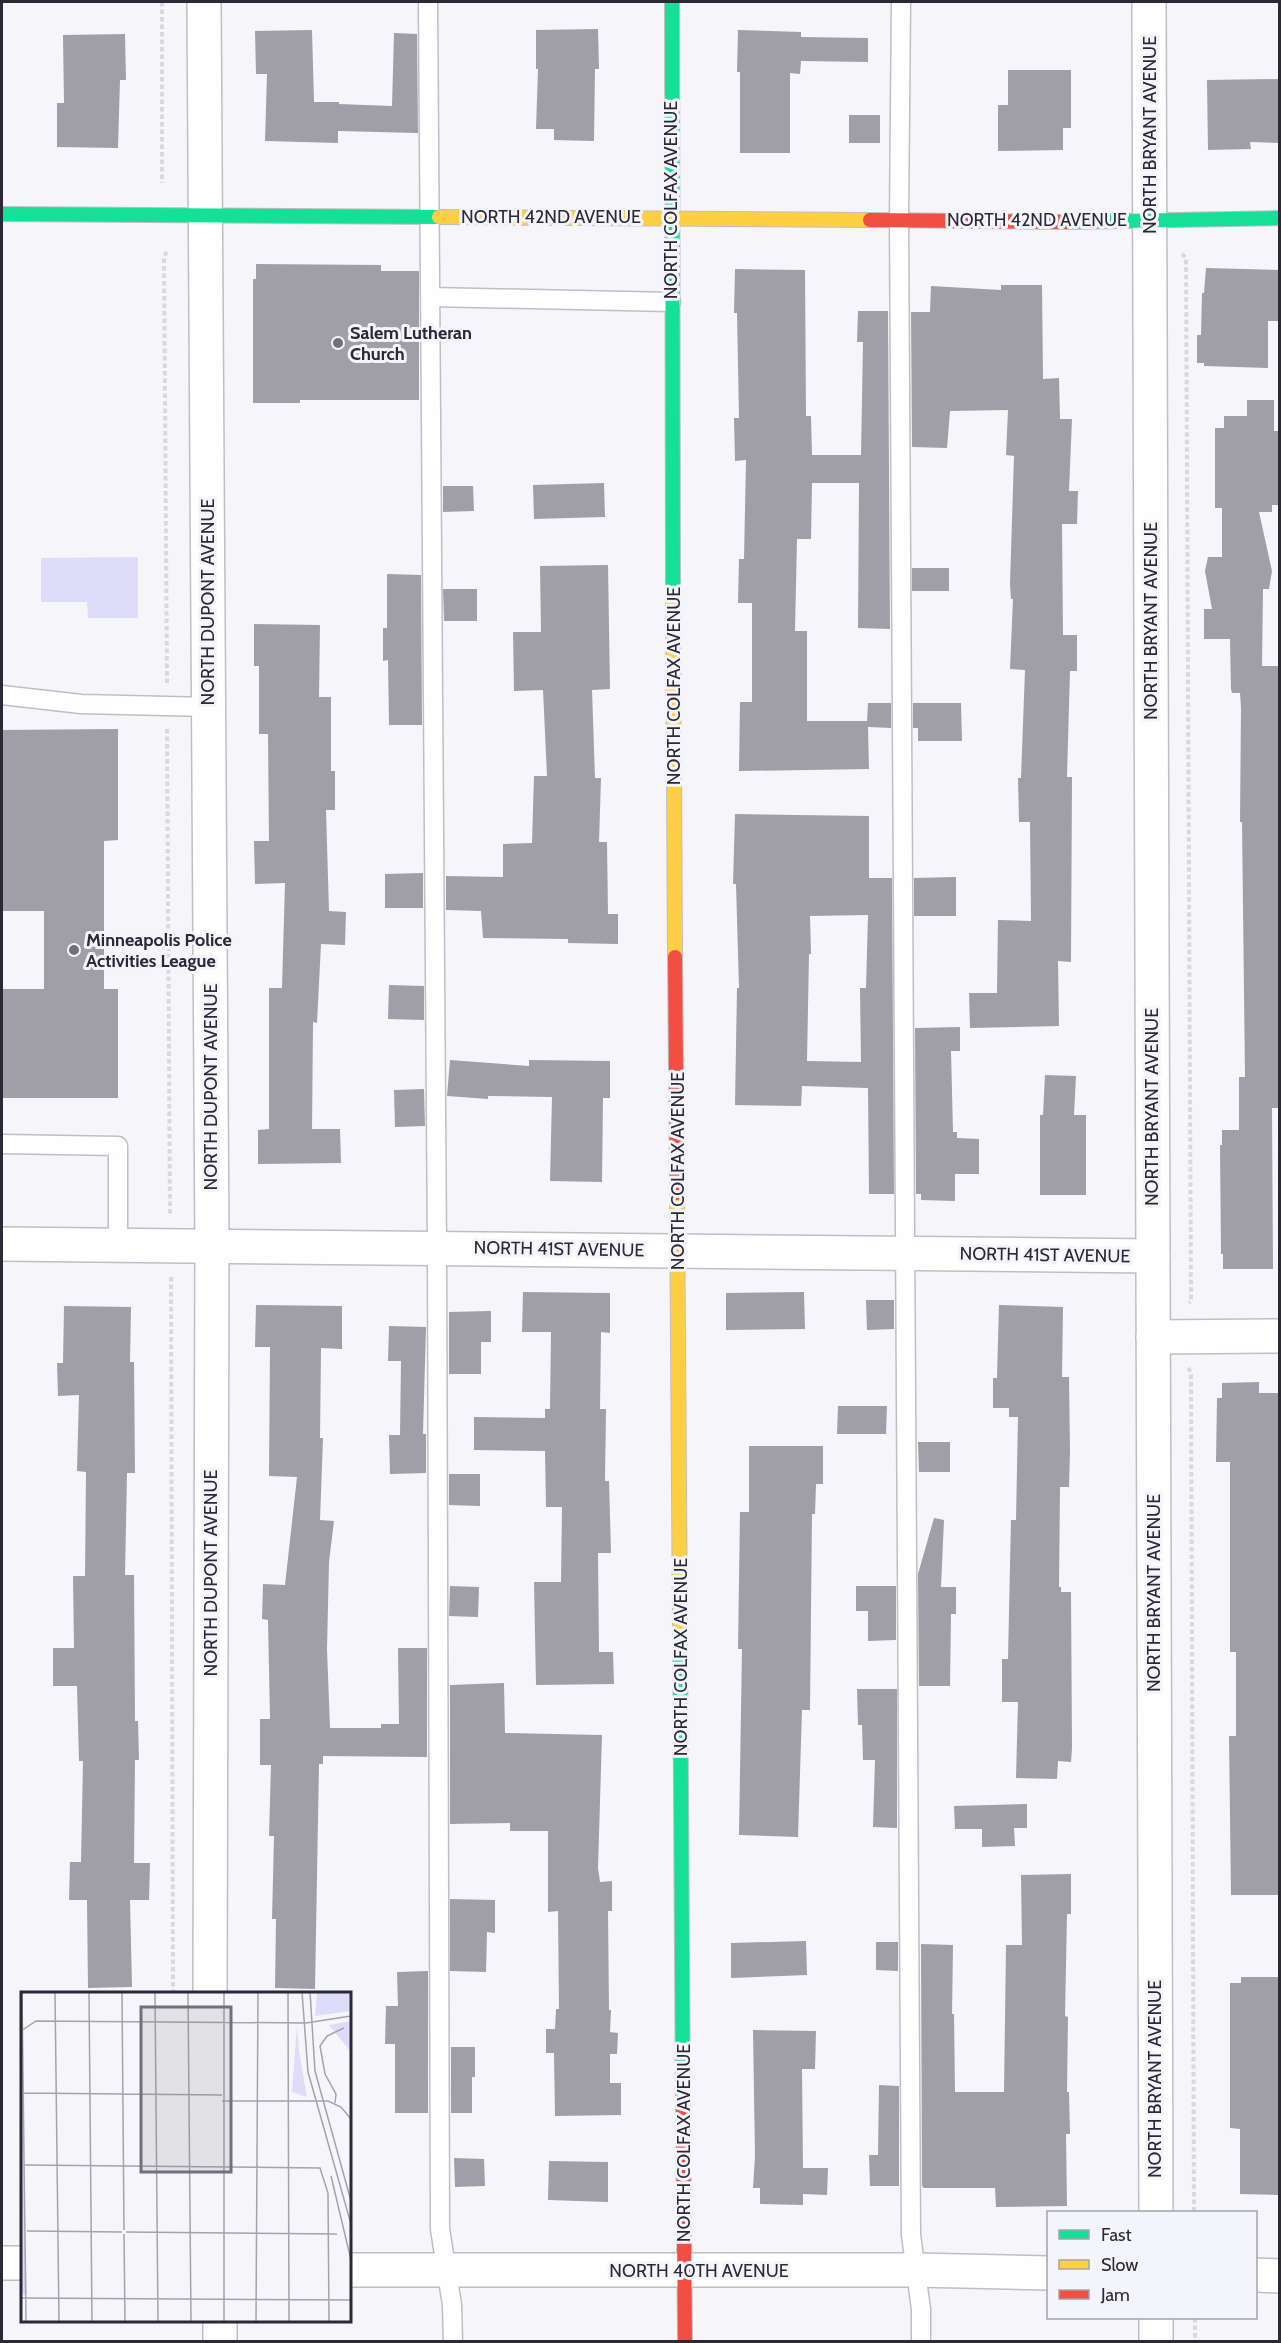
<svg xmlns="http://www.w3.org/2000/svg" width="1281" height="2343" font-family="Cabin,sans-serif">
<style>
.green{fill:#dfdcf9}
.building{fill:#a09fa7;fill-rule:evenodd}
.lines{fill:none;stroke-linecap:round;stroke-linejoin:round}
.lane-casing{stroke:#bfbec6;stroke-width:21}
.street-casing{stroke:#bfbec6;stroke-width:36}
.fast-casing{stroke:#bfbec6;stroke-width:16}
.slow-casing{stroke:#bfbec6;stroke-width:16}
.jam-casing{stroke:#bfbec6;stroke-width:16}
.path{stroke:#d9d9db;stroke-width:4;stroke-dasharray:4.5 3;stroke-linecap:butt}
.lane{stroke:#fefefe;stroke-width:18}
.street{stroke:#fefefe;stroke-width:33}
.fast{stroke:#16e098;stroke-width:14}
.slow{stroke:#ffcf43;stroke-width:14}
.jam{stroke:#f24e42;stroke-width:14}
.poi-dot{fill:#72707b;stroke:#f4f4fb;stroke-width:2}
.labels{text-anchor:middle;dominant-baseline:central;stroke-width:6;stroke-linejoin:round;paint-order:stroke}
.street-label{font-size:18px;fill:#2b2936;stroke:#f4f4fb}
.poi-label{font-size:18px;font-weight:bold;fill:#2b2936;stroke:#f4f4fb;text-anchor:start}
.inset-road{fill:none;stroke:#a4a3ac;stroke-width:1.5}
.view{fill:#72707b;fill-opacity:0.15;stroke:#72707b;stroke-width:3}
.inset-edge{fill:none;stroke:#2b2936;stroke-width:3}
</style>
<rect width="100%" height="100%" fill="#f5f5fa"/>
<path class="green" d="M 138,557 L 138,618 L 88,618 L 87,602 L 41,602 L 41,558 Z"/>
<g class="building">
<path d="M 598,29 L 599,69 L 595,69 L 594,141 L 554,140 L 554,129 L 536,129 L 538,69 L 536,69 L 536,30 Z"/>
<path d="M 312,30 L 314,102 L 339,102 L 339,104 L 392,106 L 394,33 L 417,34 L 418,133 L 338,131 L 338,143 L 265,141 L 267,74 L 256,74 L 255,31 Z"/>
<path d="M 738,30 L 801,32 L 801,37 L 868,38 L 868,62 L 801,61 L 800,74 L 790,73 L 790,153 L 740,153 L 740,72 L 737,72 Z"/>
<path d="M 125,34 L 126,80 L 120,80 L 118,148 L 57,147 L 57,103 L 64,103 L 63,35 Z"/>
<path d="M 1008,70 L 1071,70 L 1071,128 L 1063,128 L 1063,150 L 998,151 L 998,105 L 1008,105 Z"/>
<path d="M 1280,79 L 1280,143 L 1250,142 L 1251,149 L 1208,150 L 1207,80 Z"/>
<rect x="849" y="115" width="31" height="28"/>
<path d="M 256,264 L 381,265 L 381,271 L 419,271 L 419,400 L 300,400 L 300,403 L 253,403 L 253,279 L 256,279 Z"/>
<path d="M 1206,268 L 1280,270 L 1280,317 L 1278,321 L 1268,321 L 1268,368 L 1204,366 L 1204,363 L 1197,363 L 1197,335 L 1201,335 L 1202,293 L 1204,293 Z"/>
<path d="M 735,269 L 805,270 L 806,416 L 811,416 L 812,455 L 861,455 L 863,342 L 857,342 L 858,311 L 888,311 L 890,629 L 858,628 L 859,483 L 812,483 L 811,539 L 797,539 L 795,631 L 807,631 L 807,721 L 867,721 L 868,703 L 891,703 L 891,728 L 868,727 L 869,769 L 739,771 L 740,702 L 752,702 L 752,603 L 738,603 L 739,559 L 744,559 L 746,460 L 735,461 L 734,418 L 739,418 L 737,313 L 734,313 Z"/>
<path d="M 1001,285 L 1042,285 L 1043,379 L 1059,378 L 1060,419 L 1072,419 L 1069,491 L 1078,491 L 1077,524 L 1062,524 L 1063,635 L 1077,635 L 1077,671 L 1070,671 L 1067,777 L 1072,777 L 1071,962 L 1058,961 L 1059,1026 L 970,1028 L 969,993 L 997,993 L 998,920 L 1031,921 L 1030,822 L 1019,822 L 1018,778 L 1021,778 L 1025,670 L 1010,669 L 1013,599 L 1011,599 L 1010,584 L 1014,456 L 1006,455 L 1008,410 L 950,411 L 947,448 L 912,447 L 911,312 L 930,312 L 931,286 L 1001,290 Z"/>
<path d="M 1247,400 L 1274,400 L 1274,431 L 1280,431 L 1280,505 L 1272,505 L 1272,512 L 1259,512 L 1272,571 L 1269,589 L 1263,589 L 1262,666 L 1280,666 L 1280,1108 L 1272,1108 L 1273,1269 L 1223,1269 L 1223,1254 L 1221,1254 L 1220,1145 L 1222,1145 L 1222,1130 L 1239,1130 L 1239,1077 L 1245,1077 L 1242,822 L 1240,822 L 1241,708 L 1240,693 L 1232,693 L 1231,689 L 1230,639 L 1204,639 L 1204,609 L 1212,609 L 1205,571 L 1208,557 L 1222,557 L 1222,508 L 1215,508 L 1215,428 L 1224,428 L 1224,416 L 1247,416 Z"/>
<path d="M 604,483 L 605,517 L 534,519 L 533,485 Z"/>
<path d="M 443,486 L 473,486 L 474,511 L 443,512 Z"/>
<path d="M 608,565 L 610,689 L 592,690 L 595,778 L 601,778 L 599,842 L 607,842 L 608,914 L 618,914 L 618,944 L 568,943 L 568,939 L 483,938 L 481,911 L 446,910 L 446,876 L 503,877 L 503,844 L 532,843 L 534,776 L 547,776 L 543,690 L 514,691 L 513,632 L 541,632 L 540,566 Z"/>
<rect x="912" y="568" width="37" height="23"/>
<path d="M 387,574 L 421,575 L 422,725 L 389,725 L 388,660 L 383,661 L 383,628 L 387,628 Z"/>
<path d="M 443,589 L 477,589 L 477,621 L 444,621 Z"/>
<path d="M 254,624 L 320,625 L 319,697 L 331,697 L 331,771 L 335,771 L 335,810 L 326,810 L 329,911 L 346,912 L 345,945 L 321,944 L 317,1023 L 313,1022 L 312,1129 L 340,1129 L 341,1163 L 258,1164 L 258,1130 L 269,1129 L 269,988 L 282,988 L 285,883 L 255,884 L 254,841 L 269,841 L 268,734 L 259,734 L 259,666 L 254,666 Z"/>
<path d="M 913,703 L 961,703 L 962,741 L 918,741 L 918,728 L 913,728 Z"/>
<path d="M 118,729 L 118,840 L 104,841 L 104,989 L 118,989 L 118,1098 L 2,1098 L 2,989 L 44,989 L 44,911 L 2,911 L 2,730 Z"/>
<path d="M 735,814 L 869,816 L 869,878 L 892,878 L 894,1194 L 869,1194 L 868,1088 L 802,1086 L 801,1106 L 735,1105 L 737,988 L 739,988 L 736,884 L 733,884 ZM 868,915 L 866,988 L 860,988 L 861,1062 L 807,1061 L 809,954 L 811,954 L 810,916 Z"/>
<path d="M 423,873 L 423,908 L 385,908 L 385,874 Z"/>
<path d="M 956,877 L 956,916 L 914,916 L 914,878 Z"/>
<path d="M 389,985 L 424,986 L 424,1020 L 388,1019 Z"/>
<path d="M 960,1027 L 960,1051 L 951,1051 L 953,1132 L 957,1132 L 957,1138 L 979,1139 L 979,1174 L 955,1174 L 955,1201 L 921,1200 L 921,1194 L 916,1194 L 915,1028 Z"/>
<path d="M 450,1060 L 529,1066 L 529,1060 L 610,1061 L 610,1098 L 603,1098 L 602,1182 L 550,1181 L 552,1097 L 488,1096 L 488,1099 L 447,1096 Z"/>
<path d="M 1045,1075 L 1076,1076 L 1074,1115 L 1086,1115 L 1086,1195 L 1040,1195 L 1040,1115 L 1043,1115 Z"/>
<path d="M 424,1089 L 425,1126 L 395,1127 L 394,1090 Z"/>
<path d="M 523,1292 L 610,1293 L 610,1333 L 601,1332 L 600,1409 L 606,1409 L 605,1481 L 609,1481 L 611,1553 L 598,1553 L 599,1652 L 613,1652 L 614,1684 L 536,1685 L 534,1582 L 561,1582 L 562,1507 L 546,1507 L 545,1451 L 474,1450 L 474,1417 L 545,1418 L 545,1409 L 550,1409 L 551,1332 L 522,1332 Z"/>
<path d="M 804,1292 L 805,1329 L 726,1330 L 726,1293 Z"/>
<path d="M 866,1300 L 894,1300 L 894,1329 L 867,1330 Z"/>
<path d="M 256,1305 L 342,1306 L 342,1349 L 321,1348 L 320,1438 L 323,1438 L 320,1520 L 334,1521 L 329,1562 L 327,1649 L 330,1728 L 381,1728 L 381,1724 L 399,1724 L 398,1648 L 427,1648 L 427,1757 L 323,1756 L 323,1764 L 319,1764 L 315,1989 L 275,1988 L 276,1919 L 272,1919 L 274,1836 L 269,1836 L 271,1765 L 260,1765 L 260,1719 L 270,1719 L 268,1620 L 262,1619 L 263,1584 L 285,1585 L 297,1477 L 269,1476 L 270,1347 L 255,1347 Z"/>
<path d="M 999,1305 L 1063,1307 L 1062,1377 L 1069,1377 L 1070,1451 L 1069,1487 L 1060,1487 L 1059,1587 L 1061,1587 L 1061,1592 L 1071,1592 L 1072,1748 L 1071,1762 L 1058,1761 L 1057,1779 L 1016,1778 L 1018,1702 L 1002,1702 L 1002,1659 L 1008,1659 L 1011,1520 L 1016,1520 L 1018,1417 L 1009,1417 L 1009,1408 L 993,1408 L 993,1378 L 997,1378 Z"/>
<path d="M 64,1306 L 131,1307 L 130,1362 L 134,1362 L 135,1473 L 127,1473 L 125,1575 L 134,1575 L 135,1721 L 138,1721 L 139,1760 L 135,1760 L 134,1863 L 150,1863 L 149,1900 L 130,1900 L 132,1987 L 88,1988 L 87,1900 L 69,1900 L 70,1862 L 81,1862 L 83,1761 L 79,1761 L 77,1686 L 53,1686 L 53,1648 L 74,1648 L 73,1576 L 85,1576 L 86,1472 L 77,1471 L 79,1395 L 58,1396 L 57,1363 L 63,1363 Z"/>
<path d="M 491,1311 L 491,1342 L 481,1342 L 481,1374 L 449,1374 L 449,1312 Z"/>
<path d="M 389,1326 L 426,1327 L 423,1434 L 426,1434 L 426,1473 L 390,1474 L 389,1435 L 400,1435 L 401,1361 L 388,1361 Z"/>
<path d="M 1259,1382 L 1259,1393 L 1280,1393 L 1280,1895 L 1231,1895 L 1229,1736 L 1236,1736 L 1236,1652 L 1230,1652 L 1230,1462 L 1216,1462 L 1217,1398 L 1222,1398 L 1222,1383 Z"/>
<path d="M 838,1406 L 887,1406 L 886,1434 L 837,1434 Z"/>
<path d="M 918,1442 L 950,1442 L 950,1472 L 919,1472 Z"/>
<path d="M 749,1446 L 823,1446 L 823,1484 L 816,1484 L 815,1514 L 812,1514 L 810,1710 L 802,1710 L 798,1837 L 739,1835 L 742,1649 L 738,1649 L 740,1512 L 749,1512 Z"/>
<path d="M 449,1474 L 480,1474 L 480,1506 L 449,1505 Z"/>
<path d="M 934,1518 L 944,1520 L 941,1587 L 956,1587 L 956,1614 L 951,1614 L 950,1686 L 919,1686 L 918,1574 Z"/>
<path d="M 450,1586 L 479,1587 L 478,1617 L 449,1616 Z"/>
<path d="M 856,1586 L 896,1586 L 896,1640 L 868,1641 L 868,1611 L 856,1611 Z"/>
<path d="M 504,1683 L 505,1733 L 602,1735 L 598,1868 L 600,1882 L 612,1881 L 612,1911 L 608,1911 L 609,2010 L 611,2010 L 610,2032 L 618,2033 L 617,2054 L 610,2054 L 610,2083 L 621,2083 L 621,2115 L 555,2116 L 554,2053 L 546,2053 L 546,2029 L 555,2029 L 556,2009 L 559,2009 L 558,1911 L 548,1912 L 548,1831 L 510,1831 L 510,1823 L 450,1824 L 450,1685 Z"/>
<path d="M 857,1689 L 897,1689 L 897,1828 L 873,1827 L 875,1760 L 863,1760 L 862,1725 L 858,1725 Z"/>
<path d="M 1027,1804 L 1027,1828 L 1014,1828 L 1015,1846 L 982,1847 L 982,1829 L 955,1829 L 954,1806 Z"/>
<path d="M 1071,1874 L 1071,1914 L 1067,1914 L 1065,2016 L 1068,2017 L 1067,2092 L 1069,2092 L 1070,2134 L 1066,2134 L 1067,2206 L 996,2207 L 995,2188 L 924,2188 L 922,2186 L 921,1944 L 953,1945 L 952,2014 L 954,2014 L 955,2092 L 1004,2092 L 1006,1945 L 1022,1945 L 1021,1875 Z"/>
<path d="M 450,1899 L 495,1900 L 495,1933 L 487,1932 L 486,1972 L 450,1971 Z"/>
<path d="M 806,1941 L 807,1975 L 731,1978 L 731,1943 Z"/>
<path d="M 876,1942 L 898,1942 L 898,1971 L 876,1970 Z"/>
<path d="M 428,1971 L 428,2113 L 395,2113 L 395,2044 L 385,2044 L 386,2006 L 398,2006 L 397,1972 Z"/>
<path d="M 1241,1977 L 1279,1977 L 1280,1979 L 1280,2195 L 1240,2194 L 1240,2129 L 1230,2128 L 1230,1983 L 1241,1983 Z"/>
<path d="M 753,2030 L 816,2031 L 815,2069 L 802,2069 L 803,2168 L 828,2168 L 827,2195 L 803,2194 L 803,2205 L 760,2204 L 760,2188 L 753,2188 L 755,2156 Z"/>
<path d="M 451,2047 L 475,2047 L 475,2077 L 472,2077 L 472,2113 L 451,2113 Z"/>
<path d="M 879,2085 L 899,2086 L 899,2186 L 870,2186 L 869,2155 L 878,2155 Z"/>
<path d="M 454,2158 L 484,2159 L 485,2186 L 455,2187 Z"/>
<path d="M 549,2161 L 608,2162 L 608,2202 L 548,2200 Z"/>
</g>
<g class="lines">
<defs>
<g id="lane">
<path d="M 428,2 L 437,1248 L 440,2229 L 452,2305 L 453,2342"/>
<path d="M 901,2 L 899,219 L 911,2235 L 921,2309 L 921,2342"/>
<path d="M 431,297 L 671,302"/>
<path d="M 2,695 L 81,704 L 209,707"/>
<path d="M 2,1144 L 118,1146 L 118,1245"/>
</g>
<g id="street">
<path d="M 204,2 L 212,1246 L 210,1994"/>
<path d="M 1149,2 L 1156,2212"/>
<path d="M 2,1244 L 1153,1256"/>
<path d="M 1153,1337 L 1280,1336"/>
<path d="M 2,2263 L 22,2263"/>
<path d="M 350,2270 L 916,2270 L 1048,2273"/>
<path d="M 1256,2275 L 1280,2276"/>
<path d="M 1156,2318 L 1156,2342"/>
<path d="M 220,2320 L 220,2342"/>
</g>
<g id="fast">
<path d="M 672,2 L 673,601"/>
<path d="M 2,214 L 439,217"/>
<path d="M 1067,222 L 1280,218"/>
<path d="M 680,1634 L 683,2113"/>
</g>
<g id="slow">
<path d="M 439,217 L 870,220"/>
<path d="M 673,601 L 675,957"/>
<path d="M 677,1193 L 680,1634"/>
</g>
<g id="jam">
<path d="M 870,220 L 1067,222"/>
<path d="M 675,957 L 677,1193"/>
<path d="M 683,2113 L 685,2342"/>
</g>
</defs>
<use href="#lane" class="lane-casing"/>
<use href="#street" class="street-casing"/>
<use href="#fast" class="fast-casing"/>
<use href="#slow" class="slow-casing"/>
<use href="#jam" class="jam-casing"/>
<g class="path">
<path d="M 162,2 L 162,183"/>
<path d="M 1182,254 L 1186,258 L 1191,1301 L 1189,1303"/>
<path d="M 167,683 L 164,257 L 168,249"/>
<path d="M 167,729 L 170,1214"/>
<path d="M 171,1277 L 173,1994"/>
<path d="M 1188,1368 L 1191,1372 L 1194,2212"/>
<path d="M 1195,2318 L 1195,2342"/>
</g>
<use href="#lane" class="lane"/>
<use href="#street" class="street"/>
<use href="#fast" class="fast"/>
<use href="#slow" class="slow"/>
<use href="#jam" class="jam"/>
</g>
<g class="poi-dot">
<circle cx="338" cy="343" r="6"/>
<circle cx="74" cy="950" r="6"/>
</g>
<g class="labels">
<g class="street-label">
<text transform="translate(1150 135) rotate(-90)">NORTH BRYANT AVENUE</text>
<text transform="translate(671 200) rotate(-90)">NORTH COLFAX AVENUE</text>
<text x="551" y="217">NORTH 42ND AVENUE</text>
<text x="1037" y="220">NORTH 42ND AVENUE</text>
<text transform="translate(208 602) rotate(-90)">NORTH DUPONT AVENUE</text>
<text transform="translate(1151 621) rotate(-90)">NORTH BRYANT AVENUE</text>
<text transform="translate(674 686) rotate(-90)">NORTH COLFAX AVENUE</text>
<text transform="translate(211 1087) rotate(-90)">NORTH DUPONT AVENUE</text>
<text transform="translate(1152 1107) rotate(-90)">NORTH BRYANT AVENUE</text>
<text transform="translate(678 1171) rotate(-90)">NORTH COLFAX AVENUE</text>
<text transform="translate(559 1249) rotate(1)">NORTH 41ST AVENUE</text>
<text transform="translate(1045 1255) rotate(1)">NORTH 41ST AVENUE</text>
<text transform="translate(211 1573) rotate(-90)">NORTH DUPONT AVENUE</text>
<text transform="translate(1154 1593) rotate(-90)">NORTH BRYANT AVENUE</text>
<text transform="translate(681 1657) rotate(-90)">NORTH COLFAX AVENUE</text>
<text transform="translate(1155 2079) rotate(-90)">NORTH BRYANT AVENUE</text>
<text transform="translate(684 2143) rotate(-90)">NORTH COLFAX AVENUE</text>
<text x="699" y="2271">NORTH 40TH AVENUE</text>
</g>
<g class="poi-label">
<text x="350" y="333">Salem Lutheran<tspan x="350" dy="21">Church</tspan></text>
<text x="86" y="940">Minneapolis Police<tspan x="86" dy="21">Activities League</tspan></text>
</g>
</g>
<g transform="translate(21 1992)">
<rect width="330" height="330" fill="#f5f5fa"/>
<path d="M 296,0 L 330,0 L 330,19 L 294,24 ZM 330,29 L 330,60 L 308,33 ZM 276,34 L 278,59 L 286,105 L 271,100 ZM 0,110 L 1,110 L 6,303 L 0,303 Z" fill="#dfdcf9"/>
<path class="inset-road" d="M 1,0 L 5,330M 34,0 L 38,330M 68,0 L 71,330M 101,0 L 103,238M 134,0 L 137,330M 167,0 L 170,330M 267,0 L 268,330M 281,0 L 287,80 L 330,232M 289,0 L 294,79 L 330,209M 0,39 L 15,29 L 285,31 L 330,24M 2,101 L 201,103M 201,109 L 307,109 L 320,115 L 330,127M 314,111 L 315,102 L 304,82 L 299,54 L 306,44 L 323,36M 4,173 L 299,176 L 307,201 L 308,330M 310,184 L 330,268M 6,239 L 101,240M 105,240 L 316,242M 103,242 L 104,330M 0,306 L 330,308M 203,330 L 203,0M 235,330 L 237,0"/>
<path class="view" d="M 120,15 L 210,15 L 210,180 L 120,180 Z"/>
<rect width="330" height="330" class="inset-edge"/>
</g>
<rect width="1281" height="2343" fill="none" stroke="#2b2936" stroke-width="6"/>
<rect x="1047" y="2211" width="210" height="108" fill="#f4f4fb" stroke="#a4a3ac" stroke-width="1.5"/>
<rect x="1059" y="2230" width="30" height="9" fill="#16e098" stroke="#a4a3ac" stroke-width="1.5"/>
<text x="1101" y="2241" font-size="18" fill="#2b2936">Fast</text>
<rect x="1059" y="2260" width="30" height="9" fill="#ffcf43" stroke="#a4a3ac" stroke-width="1.5"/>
<text x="1101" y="2271" font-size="18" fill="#2b2936">Slow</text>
<rect x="1059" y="2290" width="30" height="9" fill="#f24e42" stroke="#a4a3ac" stroke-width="1.5"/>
<text x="1101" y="2301" font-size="18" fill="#2b2936">Jam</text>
</svg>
